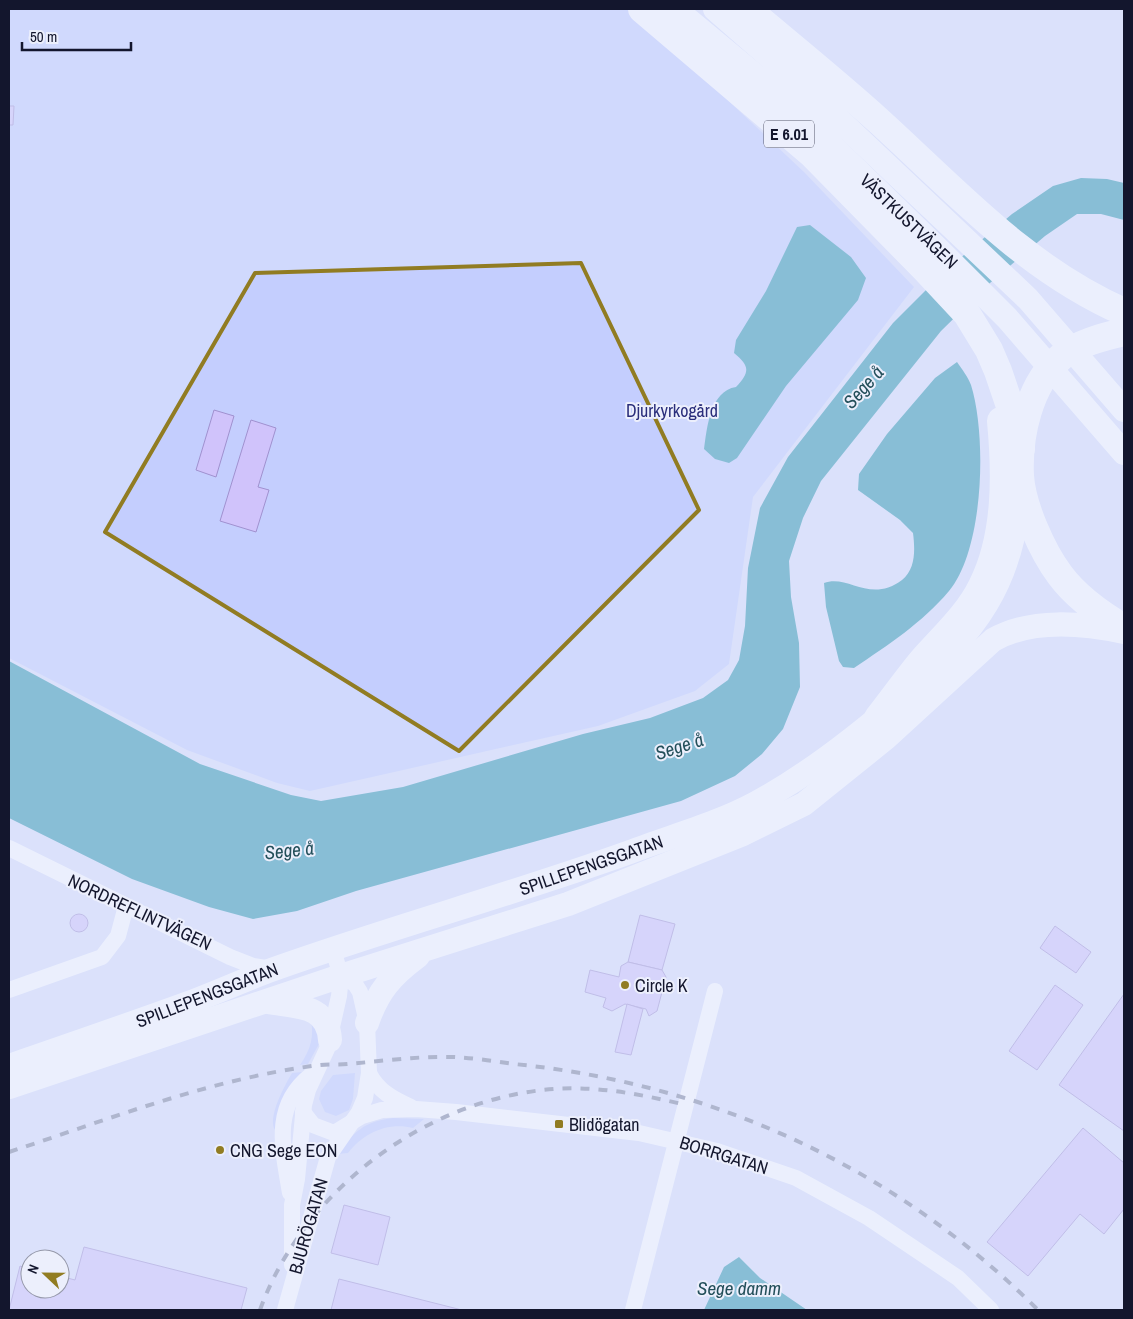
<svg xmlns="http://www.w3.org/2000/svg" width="1133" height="1319" font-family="'Archivo Narrow',sans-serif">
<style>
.green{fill:#c4cefe}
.water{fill:#2593a9}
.building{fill:#d0c3fb;stroke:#a091cf}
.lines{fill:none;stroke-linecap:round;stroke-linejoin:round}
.street{stroke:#fff;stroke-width:16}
.secondary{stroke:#fff;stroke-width:24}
.highway{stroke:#fff;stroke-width:28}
.rail{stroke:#7b8098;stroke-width:4;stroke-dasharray:9 9;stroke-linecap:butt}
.marked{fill:none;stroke:#917c22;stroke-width:4;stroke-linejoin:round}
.poi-dot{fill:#917c22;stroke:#eceffc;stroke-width:2}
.labels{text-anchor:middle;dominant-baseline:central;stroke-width:4;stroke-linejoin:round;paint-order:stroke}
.shield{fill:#eceffc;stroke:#54576b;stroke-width:1}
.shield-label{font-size:16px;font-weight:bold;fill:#13162d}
.street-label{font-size:18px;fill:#13162d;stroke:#eceffc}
.park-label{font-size:18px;fill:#2a2e7b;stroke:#eceffc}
.poi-label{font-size:18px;fill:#13162d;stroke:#eceffc;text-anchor:start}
.water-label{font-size:19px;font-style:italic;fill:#234f5a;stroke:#eceffc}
</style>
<rect width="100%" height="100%" fill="#dbe1fb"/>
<g class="green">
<path d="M 9,9 L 631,9 L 633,11 L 804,172 L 914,287 L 753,497 L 729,664 L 695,691 L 598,726 L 310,791 L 277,783 L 187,750 L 9,658 Z"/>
<path d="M 311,1019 L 316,1024 L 320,1042 L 308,1064 L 300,1065 C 311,1049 314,1037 311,1019 Z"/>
<path d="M 302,1072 L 290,1086 L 275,1130 C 267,1117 285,1085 292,1073 Z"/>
<path d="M 355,1073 L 353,1099 L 349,1110 L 336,1116 L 325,1112 L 319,1099 L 321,1091 L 333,1075 Z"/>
<path d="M 393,1118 L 424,1119 L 413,1128 C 387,1122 364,1133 348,1153 L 337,1154 C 355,1131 363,1122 393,1118 Z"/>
</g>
<g class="water">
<path d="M 1081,178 L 1107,179 L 1124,183 L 1124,220 L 1101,214 L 1077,214 L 1045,236 L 990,283 L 941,331 L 821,481 L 803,518 L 789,561 L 791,597 L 799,643 L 800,687 L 783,729 L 762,754 L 735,776 L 681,801 L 356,891 L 297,911 L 253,919 L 209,907 L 132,879 L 9,818 L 9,661 L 200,764 L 291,795 L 321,801 L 403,787 L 583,734 L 650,718 L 703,698 L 728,680 L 739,660 L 745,626 L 748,568 L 760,508 L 788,457 L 893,323 L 944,272 L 1012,214 L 1053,186 Z"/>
<path d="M 810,225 L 851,257 L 866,278 L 858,300 L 786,386 L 737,458 L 729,463 L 715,459 L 704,449 C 707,428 710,391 736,387 C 750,372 750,366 734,353 L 736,340 L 766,291 L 797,227 Z"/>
<path d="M 957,362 C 962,369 968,377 971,385 C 987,436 984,549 949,591 C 922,623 888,645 854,668 L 843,667 L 839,661 L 826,607 L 824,583 C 848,574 870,604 902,580 C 916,569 915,549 913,533 L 900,520 L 858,490 L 859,474 L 887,434 L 935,378 Z"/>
<path d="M 739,1257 L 760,1278 L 807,1310 L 704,1310 L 724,1267 Z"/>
</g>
<g class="building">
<path d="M 9,106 L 14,106 L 13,125 L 9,125 Z"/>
<path d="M 214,410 L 234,416 L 216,477 L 196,470 Z"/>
<path d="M 251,420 L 276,428 L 258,487 L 269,490 L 256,532 L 220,521 Z"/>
<circle cx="79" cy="923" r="9"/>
<path d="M 640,915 L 675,924 L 662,970 L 628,962 Z"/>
<path d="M 1055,926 L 1091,952 L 1076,973 L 1040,948 Z"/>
<path d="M 628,962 L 662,970 L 666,977 L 657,1011 L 649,1016 L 646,1009 L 625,1004 L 612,1011 L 603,1007 L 606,998 L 585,992 L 590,970 L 619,977 L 621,966 Z"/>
<path d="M 1055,985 L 1083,1005 L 1037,1070 L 1009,1051 Z"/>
<path d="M 1124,994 L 1124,1131 L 1059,1085 Z"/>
<path d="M 627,1004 L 643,1009 L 631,1055 L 615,1052 Z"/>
<path d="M 1083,1128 L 1124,1163 L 1124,1209 L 1104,1234 L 1080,1214 L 1028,1276 L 987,1242 Z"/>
<path d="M 344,1205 L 390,1217 L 378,1265 L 331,1253 Z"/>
<path d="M 84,1247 L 247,1288 L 241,1310 L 9,1310 L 20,1266 L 30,1269 L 30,1289 L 60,1289 L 60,1276 L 75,1280 Z"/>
<path d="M 339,1279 L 462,1310 L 331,1310 Z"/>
</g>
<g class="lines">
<g class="street">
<path d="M 9,848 L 230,957 L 253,966 L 272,969"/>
<path d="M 9,990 L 102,957 L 118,936 L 126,906"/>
<path d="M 369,1073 C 378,1091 393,1099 411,1107"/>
<path d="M 303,1112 L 313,1125 L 334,1133 L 362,1116 L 382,1110 L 416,1109 L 456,1112 L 639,1133 L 717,1151 L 796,1178 L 869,1218 L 958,1278 L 991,1310"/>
<path d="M 290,1193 C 283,1150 271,1106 311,1075"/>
<path d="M 292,1265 L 292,1205 L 297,1179 L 304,1105 L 308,1090 L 327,1049 L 339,996 L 341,976 L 333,950"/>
<path d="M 285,1310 L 328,1157 L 359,1112 L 365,1098 L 369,1073 L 367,1023 L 360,992 L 355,984 L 341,976"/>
<path d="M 633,1310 L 715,991"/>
</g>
<g class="secondary">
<path d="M 675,9 L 786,101 L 942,253 L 1007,318 L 1124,453"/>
<path d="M 715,9 L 801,84 L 1028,299 L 1124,410"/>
<path d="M 268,1002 C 296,1007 328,1004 330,1040"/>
<path d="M 367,1023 C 378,991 391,976 418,956"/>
<path d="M 9,1066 C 67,1046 125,1026 183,1005 C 214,994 243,980 274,969 C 392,927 513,894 630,852 C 672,836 717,824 756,803 C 810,774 859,735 905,695 C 975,632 1014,584 1020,487"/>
<path d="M 9,1087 L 341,976 L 568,904 L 743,834 L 804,804 L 886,738 L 993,640 C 1032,618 1082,623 1124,632"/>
</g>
<g class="highway">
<path d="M 642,9 L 811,153 L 925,269 L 967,314 L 989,350 L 998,371 L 1015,421 L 1021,449"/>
<path d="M 747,9 C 791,46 837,83 880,122 C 958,193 1026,269 1124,312"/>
<path d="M 1124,332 C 1102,337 1079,343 1061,357 C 1029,384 1018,436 1020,476 C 1022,506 1042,551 1060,575 C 1077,598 1100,614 1124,628"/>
<path d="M 878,718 C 893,699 907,679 922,661 C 943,637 968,615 982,586 C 1007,537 1006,474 1001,421"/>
</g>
<g class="rail">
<path d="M 9,1152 C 110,1119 213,1078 320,1065 C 329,1064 338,1065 348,1064 C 382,1061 418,1056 453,1057 C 473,1058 494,1061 514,1064 C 714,1084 896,1168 1038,1310"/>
<path d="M 260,1310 C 303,1190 427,1098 554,1089 C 598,1086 639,1094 682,1104"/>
</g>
</g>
<path d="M0 0H1133V1319H0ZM 581,263 L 699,510 L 459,751 L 105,532 L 255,273 Z" fill="#dbe1fb" fill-opacity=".55" fill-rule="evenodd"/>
<path class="marked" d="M 581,263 L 699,510 L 459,751 L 105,532 L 255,273 Z"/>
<g class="poi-dot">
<circle cx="625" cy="985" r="5"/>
<rect x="554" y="1119" width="10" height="10" rx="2.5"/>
<circle cx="220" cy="1150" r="5"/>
</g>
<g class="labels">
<rect class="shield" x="764" y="120.5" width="50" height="27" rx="4"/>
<g class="shield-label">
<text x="789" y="134">E 6.01</text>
</g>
<g class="street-label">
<text transform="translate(909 221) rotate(44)">VÄSTKUSTVÄGEN</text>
<text transform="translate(591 865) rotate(-19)">SPILLEPENGSGATAN</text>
<text transform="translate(140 912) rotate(25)">NORDREFLINTVÄGEN</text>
<text transform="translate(207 995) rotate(-21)">SPILLEPENGSGATAN</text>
<text transform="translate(724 1155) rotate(17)">BORRGATAN</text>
<text transform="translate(308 1226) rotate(-74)">BJURÖGATAN</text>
</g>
<g class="park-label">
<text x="672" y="410">Djurkyrkogård</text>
</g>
<g class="poi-label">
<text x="635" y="985">Circle K</text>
<text x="569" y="1124">Blidögatan</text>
<text x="230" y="1150">CNG Sege EON</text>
</g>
<g class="water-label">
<text transform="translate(863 387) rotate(-48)">Sege å</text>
<text transform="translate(679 746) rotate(-18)">Sege å</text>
<text transform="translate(289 850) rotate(-6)">Sege å</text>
<text x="739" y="1288">Sege damm</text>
</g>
</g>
<rect width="1133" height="1319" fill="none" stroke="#13162d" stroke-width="20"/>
<g transform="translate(45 1274) rotate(292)"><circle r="24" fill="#eceffc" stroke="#9598a9"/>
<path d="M0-4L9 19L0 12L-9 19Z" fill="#917c22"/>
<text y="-8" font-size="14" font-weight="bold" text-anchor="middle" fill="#13162d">N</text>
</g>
<path d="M22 42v8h109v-8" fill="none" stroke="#13162d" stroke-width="2.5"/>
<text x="30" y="42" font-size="15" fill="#13162d" stroke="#eceffc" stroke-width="4" paint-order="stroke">50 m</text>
</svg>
